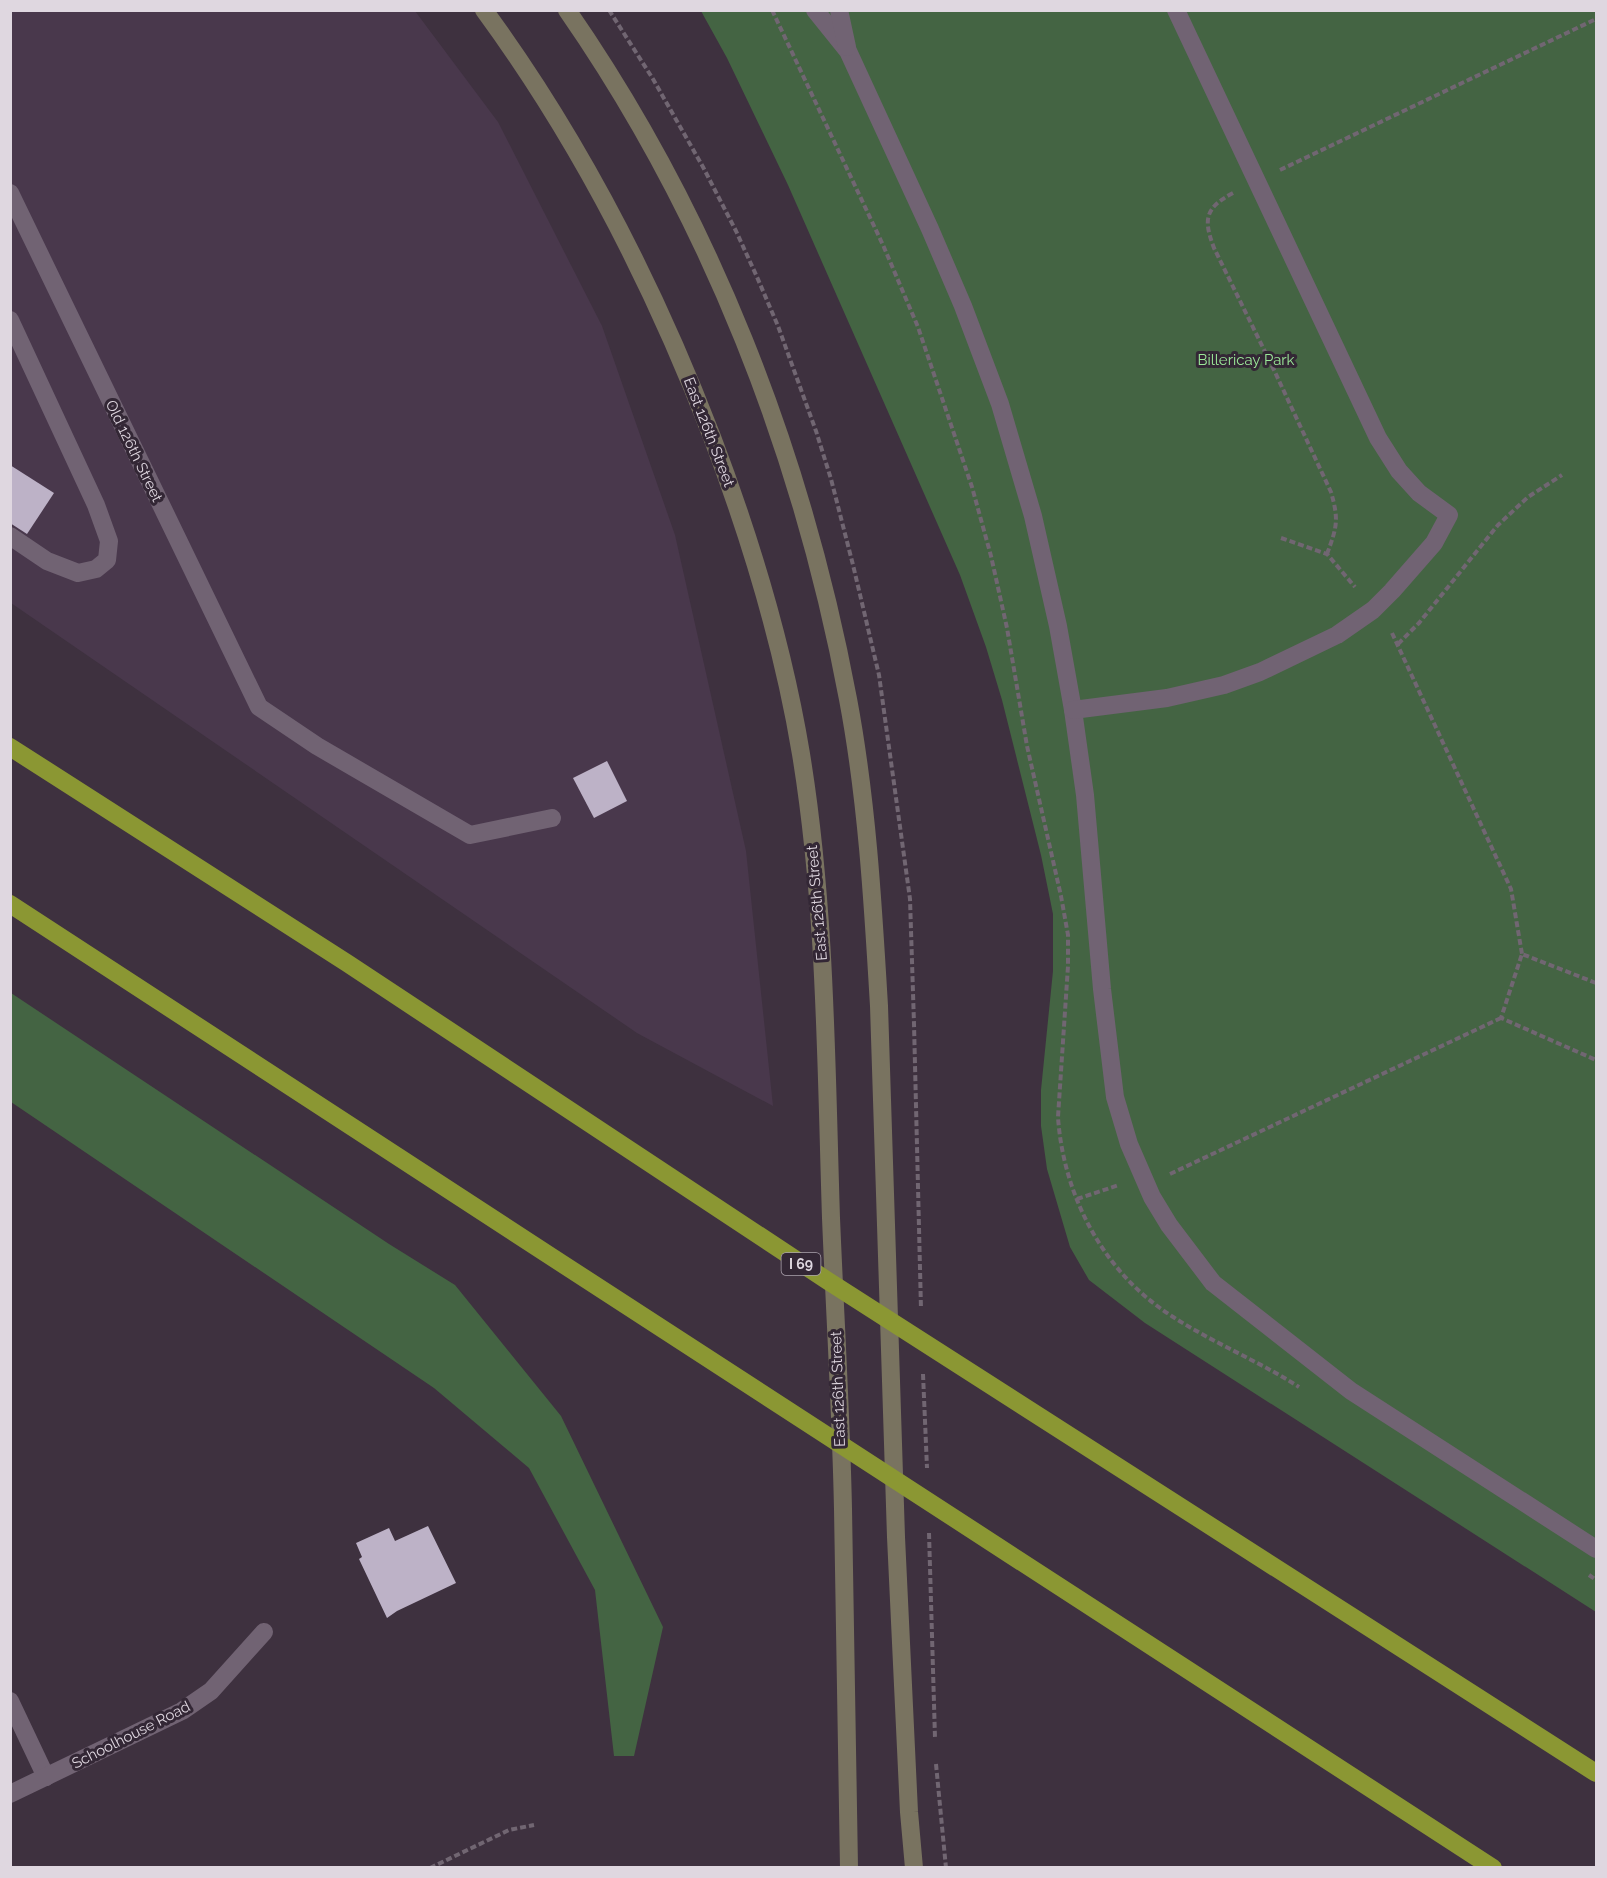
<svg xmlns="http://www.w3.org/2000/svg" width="1607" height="1878" font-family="Raleway,sans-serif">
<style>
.built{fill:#49384c}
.green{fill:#446443}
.building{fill:#bdb2c7}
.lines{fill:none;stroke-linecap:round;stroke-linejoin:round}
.path{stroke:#716672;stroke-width:4;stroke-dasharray:6 3;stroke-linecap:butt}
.service{stroke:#716373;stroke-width:18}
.minor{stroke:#716373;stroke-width:18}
.secondary{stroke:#797360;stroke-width:18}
.motorway{stroke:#8b9733;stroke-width:18}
.labels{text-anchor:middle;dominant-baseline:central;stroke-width:6;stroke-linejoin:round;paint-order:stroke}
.shield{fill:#332735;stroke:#aba2ad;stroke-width:1.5}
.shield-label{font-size:14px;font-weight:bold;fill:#dfd7e0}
.park-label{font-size:15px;fill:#9be898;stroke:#332735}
.street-label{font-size:15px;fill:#dfd7e0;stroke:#332735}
</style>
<rect width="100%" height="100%" fill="#3e313f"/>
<path class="built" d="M 10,11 L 415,11 L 498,122 L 602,326 L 675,535 L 746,851 L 773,1106 L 637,1033 L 11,603 Z"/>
<g class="green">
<path d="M 701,11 L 1596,11 L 1596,1612 L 1145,1323 L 1089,1280 L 1070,1247 L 1047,1169 L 1041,1126 L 1041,1090 L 1053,971 L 1053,914 L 1041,855 L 1002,700 L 986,647 L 960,575 L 788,185 L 727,58 Z"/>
<path d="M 11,993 L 389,1244 L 455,1285 L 561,1416 L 663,1627 L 634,1756 L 614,1756 L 595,1590 L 529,1468 L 434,1388 L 11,1102 Z"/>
</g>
<g class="building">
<path d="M 10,465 L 54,493 L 27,534 L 10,523 Z"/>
<path d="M 607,761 L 627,801 L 594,818 L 573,778 Z"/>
<path d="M 428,1526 L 456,1583 L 397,1611 L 387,1618 L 359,1559 L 362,1557 L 356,1543 L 389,1528 L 395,1541 Z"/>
</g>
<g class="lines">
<g class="path">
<path d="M 609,10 L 653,79 L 703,167 L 736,231 L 757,277 L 778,326 L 816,431 L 831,479 L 853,565 L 879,675 L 910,899 L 914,1024 L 921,1309"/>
<path d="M 772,10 L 883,245 L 918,327 L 972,487 L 991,556 L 1007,628 L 1027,746 L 1061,896 L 1068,935 L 1068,966 L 1058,1117 C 1063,1191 1099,1264 1160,1308 C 1203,1339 1254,1358 1299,1387"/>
<path d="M 1280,170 L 1596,19"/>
<path d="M 1233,193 C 1205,208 1203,219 1214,248 L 1274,370 L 1331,492 C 1339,520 1337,527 1327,554"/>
<path d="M 1281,538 L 1327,554 L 1355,587"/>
<path d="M 1392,633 L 1511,889 L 1522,954"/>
<path d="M 1398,644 L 1419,623 L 1498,525 L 1528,497 L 1562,475"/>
<path d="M 1596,983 L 1522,954 L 1501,1018 L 1596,1060"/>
<path d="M 1170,1174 L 1501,1018"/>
<path d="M 1077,1199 L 1119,1185"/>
<path d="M 923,1374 L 927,1468"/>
<path d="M 929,1533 L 935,1738"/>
<path d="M 1589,1575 L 1596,1580"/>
<path d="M 936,1764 L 946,1868"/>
<path d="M 430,1868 L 509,1830 L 534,1825"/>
</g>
<g class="service">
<path d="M 815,10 L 848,51 L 930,229 L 963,306 L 1000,404 L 1033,516 L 1058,626 L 1073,710 L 1085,795 L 1102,989 L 1115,1097 L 1129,1144 L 1152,1197 L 1169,1225 L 1213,1283 L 1351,1391 L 1596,1549"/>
<path d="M 839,10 L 847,47"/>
<path d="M 10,320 L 96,505 L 109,541 L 107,560 L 96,569 L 78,573 L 47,561 L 10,536"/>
<path d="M 1073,710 L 1167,698 L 1224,685 L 1260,672 L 1337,635 L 1373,610 L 1392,591 L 1434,543 L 1449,515 L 1419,493 L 1399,471 L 1378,438 L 1176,10"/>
</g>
<g class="minor">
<path d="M 10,193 L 259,707 L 317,746 L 470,835 L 552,818"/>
<path d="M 10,1701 L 46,1777"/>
<path d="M 10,1794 L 182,1711 L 211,1691 L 264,1632"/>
</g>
<g class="secondary">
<path d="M 484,10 C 580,141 654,286 712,437 C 751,540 783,645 801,754 C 826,907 826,1063 831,1218 C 835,1315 841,1412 843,1509 C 846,1628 846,1748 849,1868"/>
<path d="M 567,10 C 710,216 802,454 848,699 C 867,800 873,904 879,1006 L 896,1537 L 909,1812 L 914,1868"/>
</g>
<g class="motorway">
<path d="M 10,747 L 347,963 L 828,1281 L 1596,1773"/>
<path d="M 10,904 L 561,1263 L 1493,1868"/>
</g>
</g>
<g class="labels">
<rect class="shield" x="781.5" y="1253" width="39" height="22" rx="4.5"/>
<g class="shield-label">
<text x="801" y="1264">I 69</text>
</g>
<g class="park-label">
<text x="1246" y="360">Billericay Park</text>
</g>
<g class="street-label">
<text transform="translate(709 432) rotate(69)">East 126th Street</text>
<text transform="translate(134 451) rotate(64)">Old 126th Street</text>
<text transform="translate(817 903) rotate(-95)">East 126th Street</text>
<text transform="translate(838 1389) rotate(-92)">East 126th Street</text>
<text transform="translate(131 1735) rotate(-27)">Schoolhouse Road</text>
</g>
</g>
<rect width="1607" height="1878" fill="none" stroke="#dfd7e0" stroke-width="24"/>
</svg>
